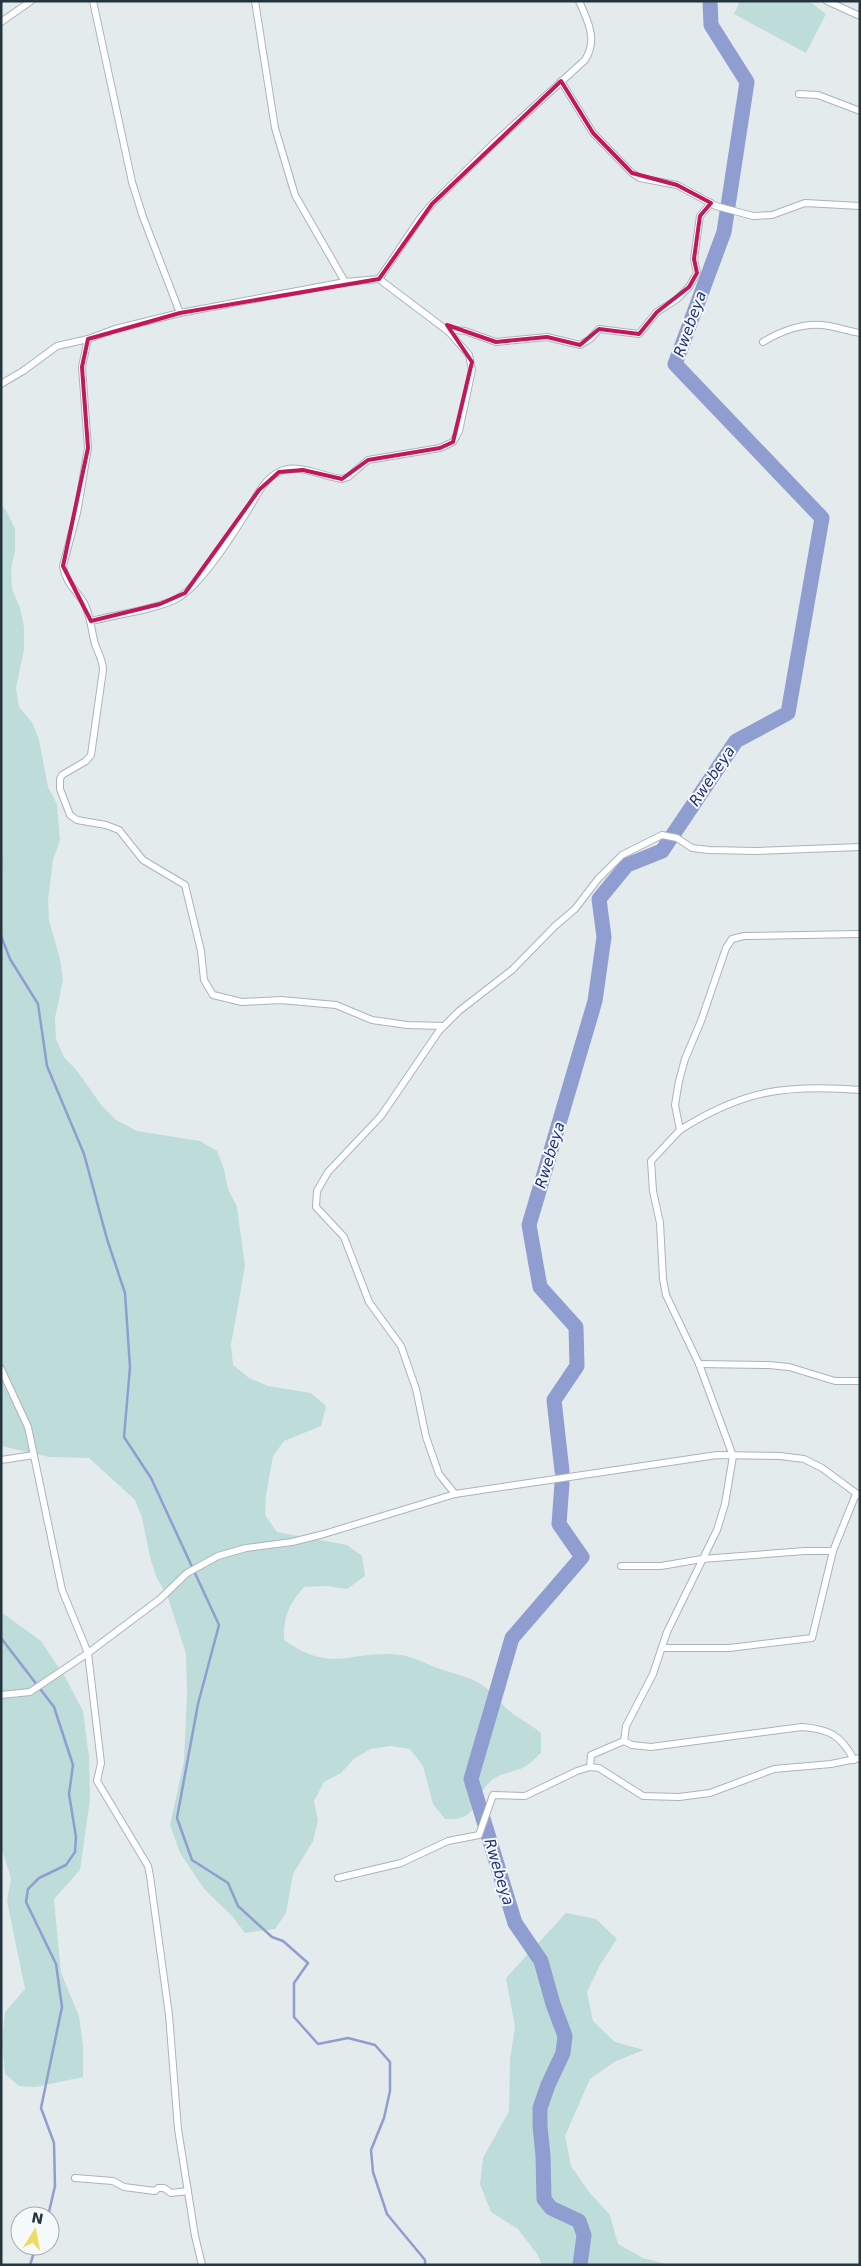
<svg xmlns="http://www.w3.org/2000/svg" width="861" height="2266" font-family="'DejaVu Sans',sans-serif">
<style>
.green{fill:#beddda}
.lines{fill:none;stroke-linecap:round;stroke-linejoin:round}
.stream{stroke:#8f9dd0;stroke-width:2.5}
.river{stroke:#8f9dd0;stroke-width:15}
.minor-casing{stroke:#aab4b8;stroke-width:8}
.minor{stroke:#fff;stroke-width:6}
.marked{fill:none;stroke:#c2185b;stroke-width:4;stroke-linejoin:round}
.labels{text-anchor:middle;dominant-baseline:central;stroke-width:4;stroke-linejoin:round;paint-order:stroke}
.water-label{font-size:15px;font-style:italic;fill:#203278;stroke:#f5f9f9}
</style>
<rect width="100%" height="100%" fill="#e4ebed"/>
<g class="green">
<path d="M 740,1 L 809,1 L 826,14 L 806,53 L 734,14 Z"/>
<path d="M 1,505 L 6,510 L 15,529 L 15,550 L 11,569 L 12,589 L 20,608 L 24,627 L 24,649 L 16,688 L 19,707 L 32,722 L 39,740 L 48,787 L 57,804 L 60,841 L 53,860 L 48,900 L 49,920 L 60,959 L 63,980 L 55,1018 L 56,1039 L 64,1057 L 78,1072 L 102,1106 L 116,1120 L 137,1131 L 200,1141 L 217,1151 L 224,1169 L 228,1189 L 237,1207 L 245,1266 L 231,1345 L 233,1365 L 249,1378 L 268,1386 L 311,1393 L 326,1406 L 321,1426 L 284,1441 L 273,1456 L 266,1495 L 265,1515 L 277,1532 L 347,1545 L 362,1556 L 365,1576 L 347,1589 L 326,1586 L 304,1587 C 288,1606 284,1615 284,1640 C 334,1675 350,1649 401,1655 C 416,1657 427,1665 440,1669 C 453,1674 467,1676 479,1683 C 491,1690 498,1700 507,1709 C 517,1718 531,1724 541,1733 L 541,1753 C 536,1757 531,1763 526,1766 C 515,1773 499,1772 490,1782 C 471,1800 480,1821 445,1819 L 433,1804 L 423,1766 L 410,1749 L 390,1746 L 371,1749 L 355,1758 L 341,1773 L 324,1782 L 314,1801 L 318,1821 L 313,1841 L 293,1874 L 286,1913 L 275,1929 L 245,1933 L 232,1916 L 205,1890 L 180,1853 L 170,1825 L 184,1761 L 187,1694 L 186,1654 L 168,1598 L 156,1576 L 150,1557 L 142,1518 L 135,1500 L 89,1458 L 49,1457 L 1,1446 Z"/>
<path d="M 1,1612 L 41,1641 L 65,1677 L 83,1711 L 89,1757 L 90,1799 L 80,1870 L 54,1899 L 61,1973 L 79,2016 L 83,2045 L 83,2077 L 36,2087 L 19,2086 L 5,2074 L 2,2042 L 5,2012 L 25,1989 L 7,1901 L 11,1878 L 1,1847 Z"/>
<path d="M 566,1913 L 596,1919 L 617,1939 L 600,1965 L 587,1992 L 593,2021 L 615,2042 L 644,2050 L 616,2061 L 590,2079 L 565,2136 L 571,2166 L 589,2192 L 610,2215 L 618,2244 L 643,2258 L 670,2265 L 542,2265 L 537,2254 L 518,2229 L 491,2212 L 480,2184 L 483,2158 L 509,2111 L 510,2059 L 515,2027 L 506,1978 Z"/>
</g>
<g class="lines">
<g class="stream">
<path d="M 1,858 L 1,865"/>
<path d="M 1,936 L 10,959 L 38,1004 L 47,1066 L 84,1154 L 107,1239 L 125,1293 L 130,1367 L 124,1437 L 151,1478 L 219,1625 L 198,1704 L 177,1818 L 192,1860 L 228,1883 L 238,1906 L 272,1937 L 283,1941 L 308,1963 L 294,1983 L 294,2017 L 318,2044 L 348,2038 L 375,2045 L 390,2062 L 390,2091 L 384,2118 L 371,2150 L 373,2172 L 387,2214 L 425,2260 L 425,2265"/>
<path d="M 1,1638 L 54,1707 L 73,1765 L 69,1794 L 76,1837 L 75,1852 L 66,1865 L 39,1878 L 28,1889 L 26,1902 L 56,1964 L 62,2007 L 41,2108 L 54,2143 L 55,2186 L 48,2216"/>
<path d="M 30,2265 L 36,2246"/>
</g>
<g class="river">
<path d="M 562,1471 L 554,1400 L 577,1366 L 576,1327 L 540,1287 L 529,1225 L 595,1001 L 604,937 L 599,899 L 627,865 L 662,851 L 736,741 L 788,713 L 822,518 L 675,364 L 724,232 L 747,82 L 711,25 L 710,1"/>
<path d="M 562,1483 L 559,1524 L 582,1557 L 512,1638 L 471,1779 L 515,1923 L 541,1961 L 553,2004 L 565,2036 L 563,2053 L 548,2085 L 540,2108 L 540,2126 L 543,2156 L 544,2199 L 551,2208 L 579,2221 L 584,2235 L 580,2265"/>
</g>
<defs>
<g id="minor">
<path d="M 93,1 L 132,182 L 143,217 L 180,313"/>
<path d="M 255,1 L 275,128 L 295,195 L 345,282"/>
<path d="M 827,1 L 860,16"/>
<path d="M 1,22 L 31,1"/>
<path d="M 561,81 L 593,133 L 632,173 L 640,178 L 677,185 L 716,206 L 753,216 L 772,215 L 805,203 L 860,206"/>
<path d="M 799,94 L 818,95 L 860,111"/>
<path d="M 446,329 L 465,331 L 496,342 L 547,337 L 580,345 L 590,339 L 599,329 L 639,334 L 657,312 L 677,299 L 689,287 L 697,273 L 694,259 L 700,216 L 711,203"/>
<path d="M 88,339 L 82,367 L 88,448 L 77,513 L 63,566 C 65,582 76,590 84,603 C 91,616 91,630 95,644 C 98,653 103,660 103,670 L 91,755 L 86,761 L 62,775 L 60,779 L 60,789 L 70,815 L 77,820 L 106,825 L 119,830 L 143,860 L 185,885 L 201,951 L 204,980 L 213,995 L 242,1002 L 281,1000 L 336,1005 L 372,1020 L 407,1025 L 443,1026"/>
<path d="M 763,342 C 779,332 802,323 822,325 C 834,326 847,331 860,333"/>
<path d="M 1,384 L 23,371 L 57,346 L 88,339 L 115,329 L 180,313 L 345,282 L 379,279 L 421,217 L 432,204 L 494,143 L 585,60 C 598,40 588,21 579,1"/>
<path d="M 91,621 C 114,615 157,609 176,599 C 200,587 233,534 248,510 C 256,497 264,479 279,472 C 298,462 323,477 342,479 L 348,477 L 368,460 L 440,448 L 453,442 L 459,431 L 472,370 L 469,355 L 449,332 L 379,279"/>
<path d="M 680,1130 C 743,1090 787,1084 860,1090"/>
<path d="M 699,1364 L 769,1365 L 789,1367 L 835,1381 L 859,1381"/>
<path d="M 1,1369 L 28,1427 L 62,1590 L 88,1653 L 101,1763 L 97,1781 L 148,1866 L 150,1876 L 169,2015 L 178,2129 L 195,2236 L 202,2265"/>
<path d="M 1,1460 L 34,1455"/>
<path d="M 455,1494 L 439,1474 L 426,1437 L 416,1389 L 401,1346 L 369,1302 L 344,1237 L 316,1207 L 317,1191 L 328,1172 L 381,1116 L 439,1031 L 459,1011 L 512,970 L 555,926 L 575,909 L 598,879 L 622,855 L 662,835 L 677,838 L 692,848 L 709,850 L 755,851 L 860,847"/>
<path d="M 621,1566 L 661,1566 L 702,1559 L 805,1551 L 833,1551"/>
<path d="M 662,1648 L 729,1648 L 812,1638 L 833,1551 L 856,1494"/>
<path d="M 1,1695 L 30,1692 L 88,1653 L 160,1599 L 187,1573 L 218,1556 L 246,1548 L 292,1542 L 324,1534 L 455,1494 L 717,1455 L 780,1456 L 804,1459 L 822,1468 L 860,1496"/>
<path d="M 624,1741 L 632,1745 L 651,1747 L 802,1727 C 829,1729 841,1735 854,1760"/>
<path d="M 590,1767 L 591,1755 L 624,1741 L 626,1726 L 653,1674 L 667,1632 L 717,1530 L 725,1504 L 733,1456 L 699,1364 L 666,1295 L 663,1279 L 660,1223 L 653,1191 L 651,1161 L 680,1130 L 675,1105 L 679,1081 L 685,1059 L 701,1021 L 726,948 L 732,939 L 744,936 L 860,934"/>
<path d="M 338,1878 L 401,1863 L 448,1841 L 479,1835 L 493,1795 L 525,1796 L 577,1771 L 590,1767 L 599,1768 L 643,1796 L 679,1797 L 710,1793 L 774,1769 L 831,1764 L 860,1758"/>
<path d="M 75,2178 L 113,2181 L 124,2187 L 155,2191 L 158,2188 L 164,2188 L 171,2193 L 188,2191"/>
</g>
</defs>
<use href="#minor" class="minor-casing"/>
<use href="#minor" class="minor"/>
</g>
<path class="marked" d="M 561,81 L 593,133 L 632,173 L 677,185 L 711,203 L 700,216 L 694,259 L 697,273 L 689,287 L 657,312 L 639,334 L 599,329 L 580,345 L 547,337 L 496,342 L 447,325 L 472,362 L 453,442 L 440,448 L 368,460 L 342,479 L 303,470 L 279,472 L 259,490 L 185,593 L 160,604 L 91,621 L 63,566 L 88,448 L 82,367 L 88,339 L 180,313 L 379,279 L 432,204 Z"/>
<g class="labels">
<g class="water-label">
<text transform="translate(690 324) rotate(-70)">Rwebeya</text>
<text transform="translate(712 776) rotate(-56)">Rwebeya</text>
<text transform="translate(550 1155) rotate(-73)">Rwebeya</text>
<text transform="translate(499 1872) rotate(73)">Rwebeya</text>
</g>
</g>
<rect width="861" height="2266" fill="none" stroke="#24353e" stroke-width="5"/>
<g transform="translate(35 2231) rotate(11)"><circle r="24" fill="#f5f9f9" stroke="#a1abae"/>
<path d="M0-4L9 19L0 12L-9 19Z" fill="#eddb63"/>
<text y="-8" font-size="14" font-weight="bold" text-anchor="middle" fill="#24353e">N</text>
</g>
</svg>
